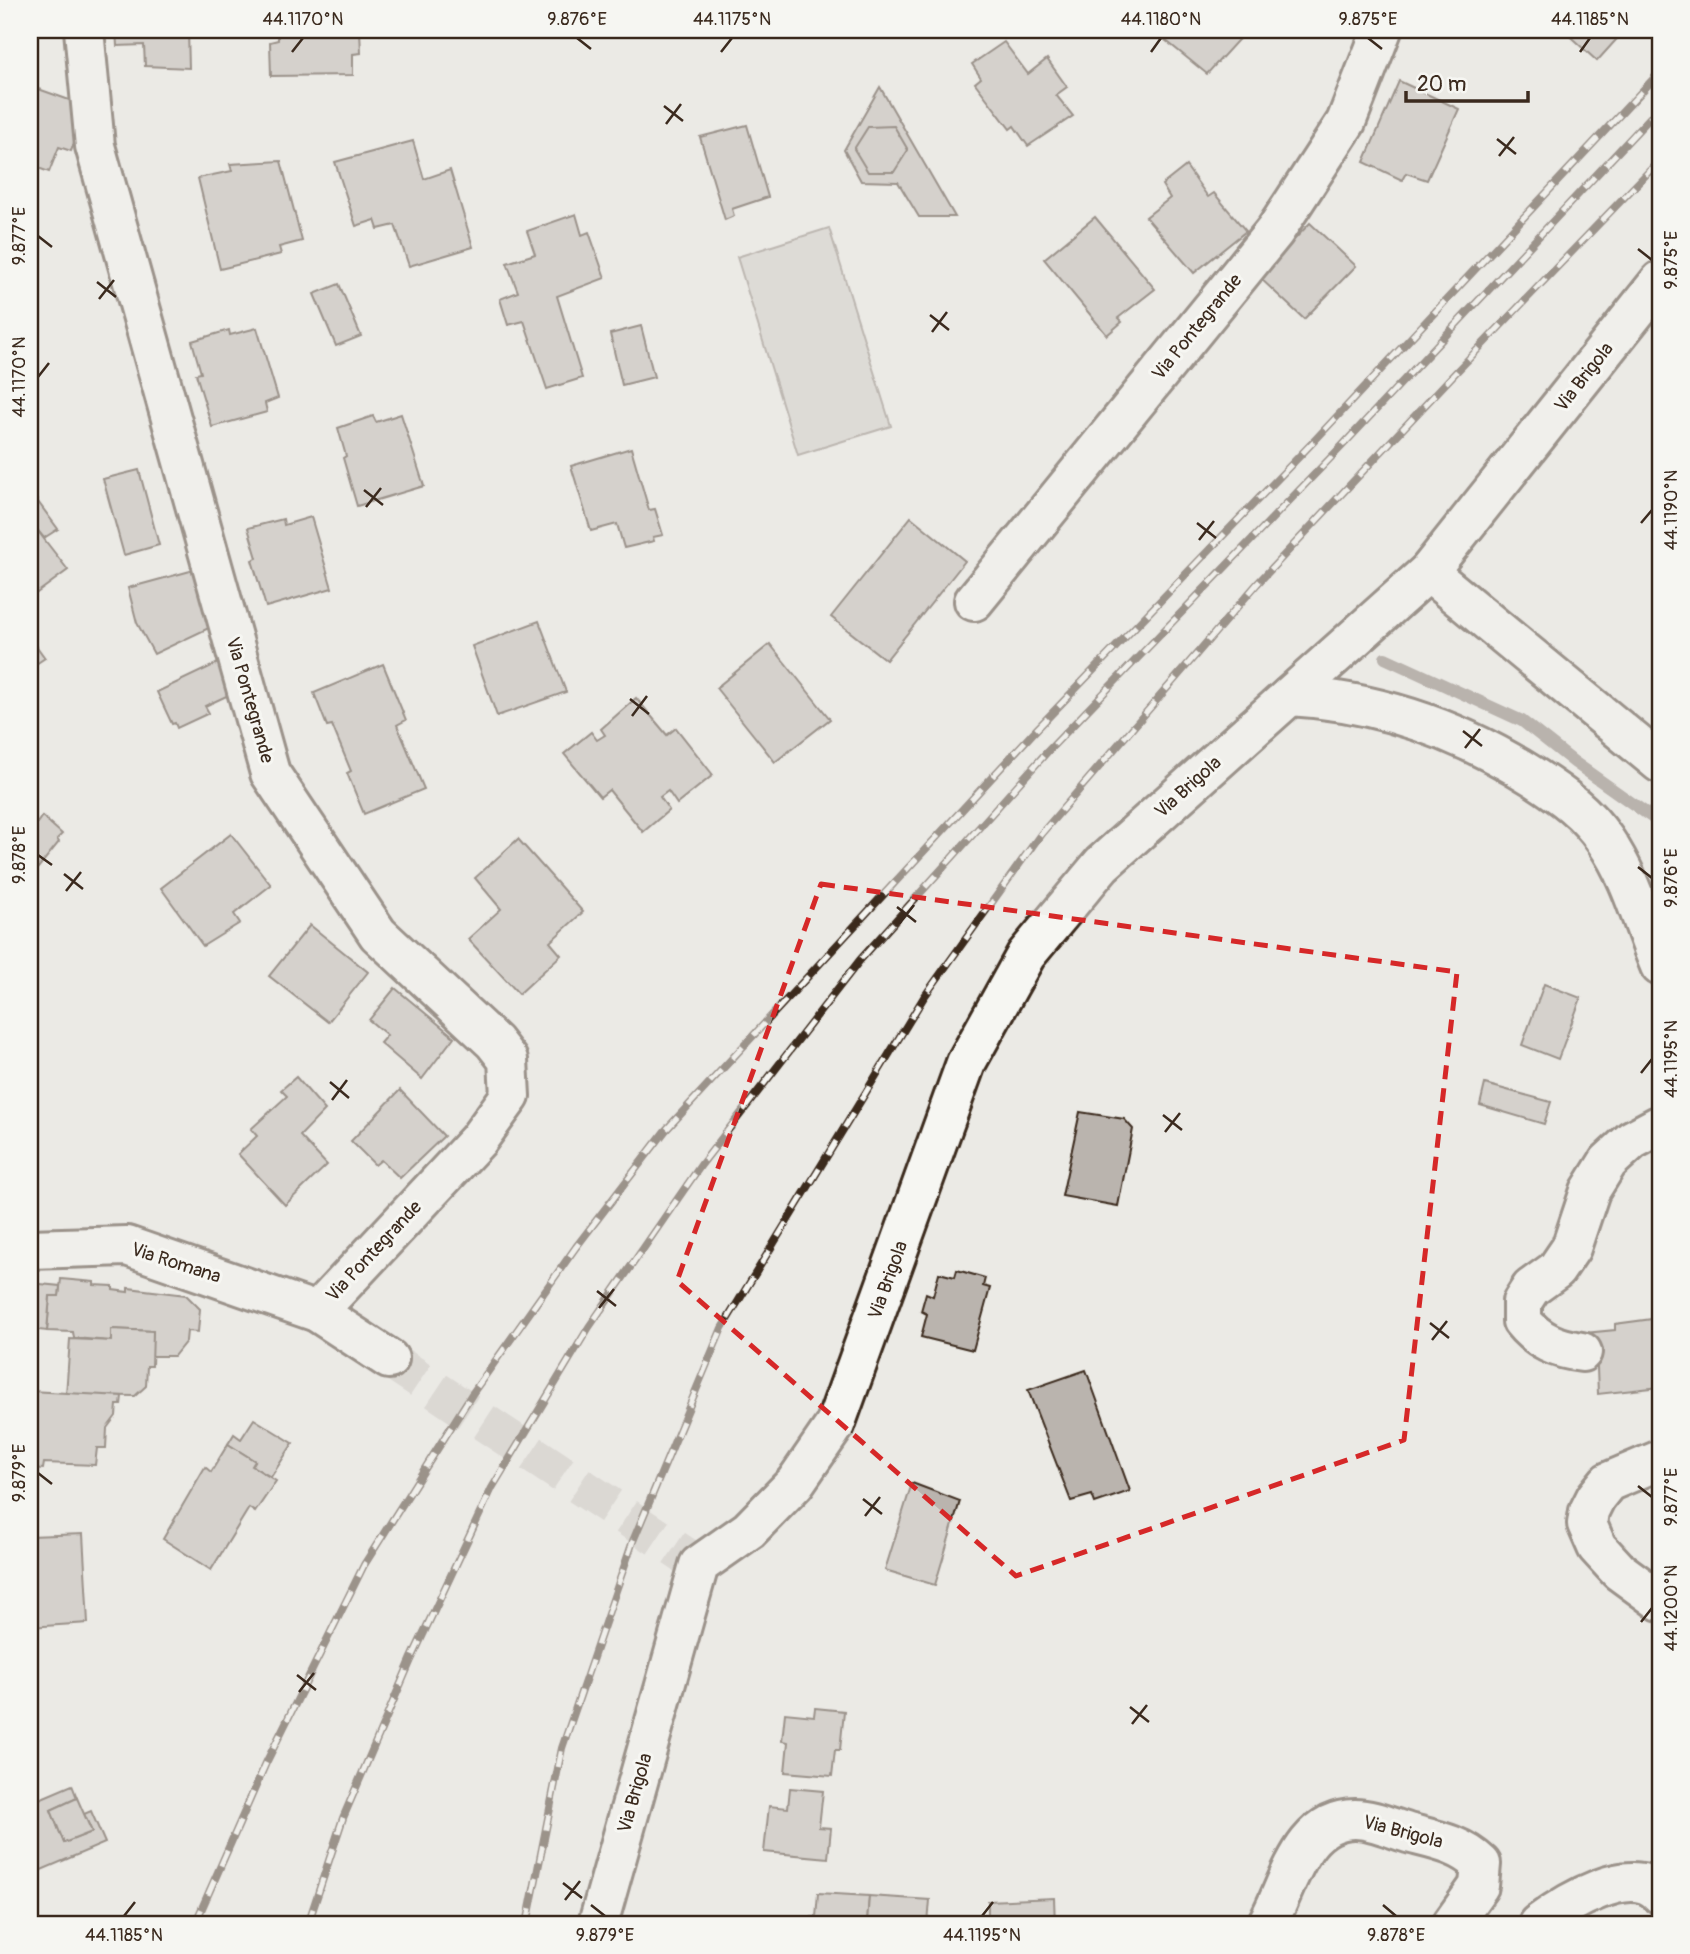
<svg xmlns="http://www.w3.org/2000/svg" width="1690" height="1954" font-family="Pangolin,sans-serif">
<style>
.green{fill:#cdcac4;stroke:#847a71;stroke-width:2}
.lines{fill:none;stroke-linecap:round;stroke-linejoin:round}
.stream{stroke:#7c7167;stroke-width:12}
.building{fill:#bab4ae;stroke:#3b2a1e;stroke-width:2}
.minor-tunnel{stroke:#c8c4bd;stroke-width:38;stroke-dasharray:38 19;stroke-linecap:butt}
.minor-casing{stroke:#3b2a1e;stroke-width:44}
.minor{stroke:#f6f6f2;stroke-width:38}
.rail-casing{stroke:#3b2a1e;stroke-width:8}
.rail{stroke:#f6f6f2;stroke-width:5;stroke-dasharray:16;stroke-linecap:butt}
.marked{fill:none;stroke:#d62828;stroke-width:5;stroke-dasharray:14 9;stroke-linejoin:round}
.ticks{fill:none;stroke:#3b2a1e;stroke-width:2.5}
.labels{text-anchor:middle;dominant-baseline:central;stroke-width:6;stroke-linejoin:round;paint-order:stroke}
.street-label{font-size:19px;fill:#3b2a1e;stroke:#f6f6f2}
.neatline{fill:none;stroke:#3b2a1e;stroke-width:2.5}
.ticks-label{font-size:18px;text-anchor:middle;fill:#3b2a1e}
</style>
<rect width="100%" height="100%" fill="#ebeae5"/>
<filter id="ink" filterUnits="userSpaceOnUse"><feTurbulence type="fractalNoise" baseFrequency=".0143" numOctaves="2"/><feDisplacementMap in="SourceGraphic" scale="14" xChannelSelector="R" yChannelSelector="G"/><feConvolveMatrix kernelMatrix="1 2 1 2 8 2 1 2 1" color-interpolation-filters="sRGB"/></filter>
<g filter="url(#ink)">
<path class="green" d="M 829,228 L 891,426 L 798,455 L 737,257 Z"/>
<g class="lines">
<path class="stream" d="M 1385,658 L 1522,721 L 1574,762 L 1660,823"/>
</g>
<g class="building">
<path d="M 116,30 L 188,30 L 189,68 L 145,66 L 144,45 L 117,46 Z"/>
<path d="M 278,30 L 360,30 L 361,53 L 353,54 L 353,75 L 271,76 L 270,42 L 278,40 Z"/>
<path d="M 491,30 L 511,30 L 492,34 Z"/>
<path d="M 1058,30 L 1077,30 L 1065,39 Z"/>
<path d="M 1163,30 L 1247,30 L 1207,74 L 1159,35 Z"/>
<path d="M 1563,30 L 1625,30 L 1597,61 Z"/>
<path d="M 1004,42 L 1028,74 L 1047,59 L 1067,87 L 1056,95 L 1073,116 L 1028,146 L 1014,126 L 1010,129 L 975,83 L 981,78 L 972,64 Z"/>
<path d="M 1399,81 L 1459,109 L 1427,180 L 1406,173 L 1402,180 L 1364,162 Z"/>
<path d="M 30,86 L 75,102 L 78,132 L 71,151 L 59,147 L 49,172 L 30,165 Z"/>
<path d="M 880,87 L 955,217 L 919,217 L 898,182 L 861,181 L 844,150 Z"/>
<path d="M 747,125 L 768,197 L 732,209 L 734,216 L 725,220 L 700,137 Z"/>
<path d="M 894,126 L 908,150 L 894,172 L 868,172 L 854,149 L 868,127 Z"/>
<path d="M 413,141 L 424,179 L 450,170 L 473,247 L 409,266 L 395,225 L 378,229 L 375,220 L 356,226 L 335,162 Z"/>
<path d="M 281,161 L 302,241 L 279,247 L 281,254 L 220,269 L 198,178 L 232,171 L 230,164 Z"/>
<path d="M 1186,166 L 1208,197 L 1214,193 L 1246,231 L 1194,273 L 1146,217 L 1170,198 L 1162,185 Z"/>
<path d="M 576,214 L 582,235 L 589,232 L 605,278 L 557,296 L 582,378 L 547,389 L 524,321 L 508,325 L 500,299 L 518,292 L 507,263 L 535,254 L 527,231 Z"/>
<path d="M 1095,217 L 1155,289 L 1118,318 L 1122,322 L 1107,335 L 1044,259 Z"/>
<path d="M 1310,223 L 1356,266 L 1304,319 L 1259,277 Z"/>
<path d="M 339,284 L 361,336 L 336,346 L 314,294 Z"/>
<path d="M 641,326 L 654,377 L 622,385 L 610,334 Z"/>
<path d="M 257,328 L 278,398 L 265,403 L 267,412 L 212,427 L 196,374 L 201,373 L 192,341 L 229,330 L 230,335 Z"/>
<path d="M 401,414 L 424,486 L 357,506 L 343,458 L 346,456 L 338,428 L 373,416 L 376,422 Z"/>
<path d="M 631,448 L 649,510 L 655,509 L 663,535 L 653,537 L 654,541 L 624,548 L 617,524 L 591,531 L 571,466 Z"/>
<path d="M 139,470 L 159,545 L 124,555 L 103,479 Z"/>
<path d="M 30,491 L 58,529 L 44,538 L 30,521 Z"/>
<path d="M 311,517 L 332,588 L 266,607 L 252,560 L 257,558 L 248,528 L 283,519 L 284,525 Z"/>
<path d="M 911,517 L 965,561 L 886,660 L 831,617 Z"/>
<path d="M 30,521 L 68,570 L 30,598 Z"/>
<path d="M 194,570 L 211,627 L 154,654 L 137,623 L 128,588 Z"/>
<path d="M 539,621 L 566,692 L 497,716 L 472,646 Z"/>
<path d="M 30,637 L 45,658 L 30,668 Z"/>
<path d="M 770,644 L 830,719 L 775,762 L 716,688 Z"/>
<path d="M 218,663 L 233,693 L 205,706 L 209,713 L 177,728 L 175,723 L 172,724 L 157,692 Z"/>
<path d="M 383,664 L 406,720 L 397,725 L 424,789 L 364,814 L 347,773 L 351,771 L 332,725 L 327,726 L 314,693 Z"/>
<path d="M 636,698 L 667,735 L 676,728 L 713,775 L 677,804 L 668,791 L 660,797 L 669,810 L 643,832 L 609,790 L 600,797 L 564,754 L 591,732 L 597,740 L 605,735 L 601,729 Z"/>
<path d="M 42,816 L 62,834 L 57,839 L 59,842 L 30,878 L 30,818 L 37,823 Z"/>
<path d="M 231,834 L 271,885 L 234,914 L 240,923 L 203,946 L 161,888 Z"/>
<path d="M 518,839 L 583,912 L 550,942 L 561,955 L 519,994 L 468,939 L 501,909 L 475,878 Z"/>
<path d="M 310,925 L 368,972 L 328,1022 L 269,976 Z"/>
<path d="M 1544,984 L 1581,998 L 1558,1059 L 1522,1045 Z"/>
<path d="M 395,988 L 454,1037 L 422,1079 L 380,1043 L 387,1035 L 369,1020 Z"/>
<path d="M 296,1077 L 325,1110 L 300,1136 L 327,1165 L 285,1205 L 238,1154 L 257,1136 L 251,1129 L 287,1096 L 281,1090 Z"/>
<path d="M 1485,1084 L 1551,1102 L 1544,1124 L 1480,1105 Z"/>
<path d="M 400,1090 L 444,1136 L 400,1178 L 381,1160 L 375,1165 L 351,1141 Z"/>
<path d="M 1080,1112 L 1124,1119 L 1133,1129 L 1118,1206 L 1062,1196 Z"/>
<path d="M 957,1270 L 985,1278 L 983,1286 L 990,1288 L 973,1350 L 921,1337 L 927,1314 L 921,1311 L 926,1293 L 933,1296 L 939,1273 L 955,1277 Z"/>
<path d="M 61,1279 L 94,1282 L 94,1285 L 113,1286 L 113,1290 L 128,1292 L 128,1288 L 186,1295 L 200,1309 L 198,1332 L 187,1331 L 186,1341 L 174,1356 L 151,1356 L 153,1331 L 111,1329 L 111,1341 L 74,1338 L 73,1332 L 47,1331 L 50,1296 L 59,1296 Z"/>
<path d="M 30,1283 L 60,1286 L 59,1296 L 50,1296 L 47,1331 L 30,1329 Z"/>
<path d="M 1660,1318 L 1660,1387 L 1598,1394 L 1597,1368 L 1590,1368 L 1585,1333 L 1615,1330 L 1615,1324 Z"/>
<path d="M 111,1329 L 153,1331 L 152,1366 L 147,1366 L 146,1386 L 135,1396 L 66,1395 L 70,1339 L 111,1341 Z"/>
<path d="M 1086,1370 L 1130,1491 L 1095,1503 L 1092,1495 L 1071,1501 L 1028,1390 Z"/>
<path d="M 30,1391 L 122,1396 L 121,1405 L 117,1405 L 116,1416 L 107,1428 L 106,1448 L 97,1448 L 95,1465 L 44,1463 L 43,1469 L 30,1468 Z"/>
<path d="M 254,1419 L 293,1443 L 271,1477 L 252,1466 L 255,1461 L 228,1444 L 234,1434 L 241,1439 Z"/>
<path d="M 228,1444 L 255,1461 L 252,1466 L 276,1481 L 255,1512 L 249,1508 L 211,1570 L 163,1539 L 205,1467 L 211,1472 Z"/>
<path d="M 912,1483 L 960,1501 L 935,1585 L 885,1570 Z"/>
<path d="M 83,1534 L 88,1623 L 30,1627 L 30,1536 Z"/>
<path d="M 815,1708 L 844,1711 L 840,1750 L 835,1750 L 832,1776 L 785,1772 L 788,1742 L 782,1741 L 785,1713 L 814,1716 Z"/>
<path d="M 72,1785 L 77,1798 L 51,1810 L 64,1843 L 92,1832 L 84,1814 L 91,1811 L 105,1843 L 32,1874 L 30,1870 L 30,1803 Z"/>
<path d="M 790,1788 L 823,1791 L 819,1827 L 831,1828 L 828,1858 L 764,1852 L 769,1806 L 788,1808 Z"/>
<path d="M 77,1798 L 92,1832 L 64,1843 L 51,1810 Z"/>
<path d="M 818,1893 L 869,1896 L 867,1924 L 810,1924 L 810,1917 L 816,1917 Z"/>
<path d="M 869,1896 L 930,1900 L 928,1924 L 867,1924 Z"/>
<path d="M 1054,1898 L 1055,1924 L 988,1924 L 988,1901 Z"/>
</g>
<g class="lines">
<path class="minor-tunnel" d="M 389,1359 L 699,1565"/>
<defs>
<g id="minor">
<path d="M 84,30 L 95,146 L 270,773 L 378,934 L 494,1042 L 508,1060 L 510,1096 L 478,1140 L 317,1312"/>
<path d="M 1428,572 L 1660,763"/>
<path d="M 974,601 L 1275,231 L 1346,122 L 1382,30"/>
<path d="M 1290,696 C 1377,701 1460,730 1534,777 C 1562,795 1586,812 1605,840 C 1632,879 1642,923 1660,966"/>
<path d="M 30,1249 L 127,1246 L 317,1312 L 389,1359"/>
<path d="M 1582,1352 C 1557,1349 1538,1341 1522,1321 L 1522,1302 L 1531,1288 L 1556,1270 L 1571,1248 L 1590,1191 L 1608,1162 L 1632,1140 L 1660,1125"/>
<path d="M 1660,1460 L 1608,1482 L 1596,1497 L 1589,1511 L 1587,1524 L 1597,1547 L 1619,1571 L 1660,1601"/>
<path d="M 598,1924 L 699,1565 L 749,1530 L 795,1483 L 835,1425 L 966,1063 L 1026,955 L 1102,864 L 1428,572 L 1660,281"/>
<path d="M 1267,1924 C 1289,1886 1300,1819 1355,1819 C 1372,1819 1391,1828 1408,1833 C 1435,1840 1460,1844 1481,1864 L 1479,1886 L 1452,1924"/>
<path d="M 1538,1924 C 1564,1905 1632,1861 1660,1894"/>
</g>
</defs>
<use href="#minor" class="minor-casing"/>
<use href="#minor" class="minor"/>
<defs>
<g id="rail">
<path d="M 195,1924 L 266,1763 L 364,1565 L 472,1394 L 576,1247 L 665,1131 L 1033,733 L 1315,440 L 1660,72"/>
<path d="M 308,1924 L 343,1818 L 411,1660 L 492,1488 L 589,1327 L 701,1165 L 860,960 L 1047,752 L 1341,447 L 1660,107"/>
<path d="M 527,1924 L 562,1748 L 633,1541 L 722,1328 L 924,997 L 1041,834 L 1257,584 L 1458,370 L 1660,160"/>
</g>
</defs>
<use href="#rail" class="rail-casing"/>
<use href="#rail" class="rail"/>
</g>
</g>
<path d="M0 0H1690V1954H0ZM 821,884 L 1457,972 L 1404,1440 L 1016,1576 L 677,1281 Z" fill="#ebeae5" fill-opacity=".55" fill-rule="evenodd"/>
<path class="marked" d="M 821,884 L 1457,972 L 1404,1440 L 1016,1576 L 677,1281 Z"/>
<path class="ticks" d="M 577,38 L 591,49M 1368,38 L 1382,49M 292,52 L 303,38M 721,52 L 732,38M 1151,52 L 1161,38M 1580,52 L 1590,38M 664,106 L 683,121M 666,124 L 681,104M 1497,139 L 1516,154M 1499,156 L 1514,137M 38,236 L 52,247M 1638,249 L 1652,260M 97,282 L 116,297M 99,299 L 114,280M 930,315 L 949,330M 932,332 L 947,312M 38,377 L 49,363M 364,490 L 383,505M 366,507 L 381,488M 1197,523 L 1216,538M 1641,523 L 1652,510M 1199,540 L 1214,521M 630,699 L 649,714M 632,716 L 647,696M 1463,731 L 1482,746M 1465,748 L 1480,729M 38,855 L 52,865M 1638,867 L 1652,878M 64,874 L 83,889M 66,891 L 81,872M 897,907 L 916,922M 899,924 L 914,905M 1641,1073 L 1652,1059M 330,1082 L 349,1098M 332,1100 L 347,1080M 1163,1115 L 1182,1130M 1165,1132 L 1180,1113M 597,1291 L 616,1306M 599,1308 L 614,1289M 1430,1323 L 1449,1338M 1432,1340 L 1447,1321M 38,1473 L 52,1484M 1638,1486 L 1652,1497M 863,1499 L 882,1514M 865,1516 L 880,1497M 1641,1622 L 1652,1608M 297,1675 L 316,1690M 299,1692 L 314,1673M 1130,1707 L 1149,1722M 1132,1724 L 1147,1705M 563,1883 L 582,1898M 565,1900 L 580,1881M 591,1905 L 605,1916M 1383,1905 L 1396,1916M 124,1916 L 135,1902M 982,1916 L 993,1902"/>
<g class="labels">
<g class="street-label">
<text transform="translate(1197 327) rotate(-51)">Via Pontegrande</text>
<text transform="translate(1584 377) rotate(-52)">Via Brigola</text>
<text transform="translate(250 700) rotate(74)">Via Pontegrande</text>
<text transform="translate(1188 787) rotate(-42)">Via Brigola</text>
<text transform="translate(374 1251) rotate(-47)">Via Pontegrande</text>
<text transform="translate(176 1263) rotate(18)">Via Romana</text>
<text transform="translate(888 1280) rotate(-70)">Via Brigola</text>
<text transform="translate(635 1793) rotate(-74)">Via Brigola</text>
<text transform="translate(1403 1832) rotate(15)">Via Brigola</text>
</g>
</g>
<rect width="1690" height="1954" fill="none" stroke="#f6f6f2" stroke-width="77"/>
<path d="M1406 91v10h122v-10" fill="none" stroke="#3b2a1e" stroke-width="3.5"/>
<text x="1417" y="91" font-size="21" fill="#3b2a1e" stroke="#f6f6f2" stroke-width="5" paint-order="stroke">20 m</text>
<rect x="38" y="38" width="1614" height="1878" class="neatline"/>
<g class="ticks-label">
<text x="303" y="25">44.1170°N</text>
<text x="577" y="25">9.876°E</text>
<text x="732" y="25">44.1175°N</text>
<text x="1161" y="25">44.1180°N</text>
<text x="1368" y="25">9.875°E</text>
<text x="1590" y="25">44.1185°N</text>
<text transform="translate(19 236) rotate(-90)" y="6">9.877°E</text>
<text transform="translate(1671 260) rotate(-90)" y="6">9.875°E</text>
<text transform="translate(19 377) rotate(-90)" y="6">44.1170°N</text>
<text transform="translate(1671 510) rotate(-90)" y="6">44.1190°N</text>
<text transform="translate(19 855) rotate(-90)" y="6">9.878°E</text>
<text transform="translate(1671 878) rotate(-90)" y="6">9.876°E</text>
<text transform="translate(1671 1059) rotate(-90)" y="6">44.1195°N</text>
<text transform="translate(19 1473) rotate(-90)" y="6">9.879°E</text>
<text transform="translate(1671 1497) rotate(-90)" y="6">9.877°E</text>
<text transform="translate(1671 1608) rotate(-90)" y="6">44.1200°N</text>
<text x="124" y="1941">44.1185°N</text>
<text x="605" y="1941">9.879°E</text>
<text x="982" y="1941">44.1195°N</text>
<text x="1396" y="1941">9.878°E</text>
</g>
</svg>
